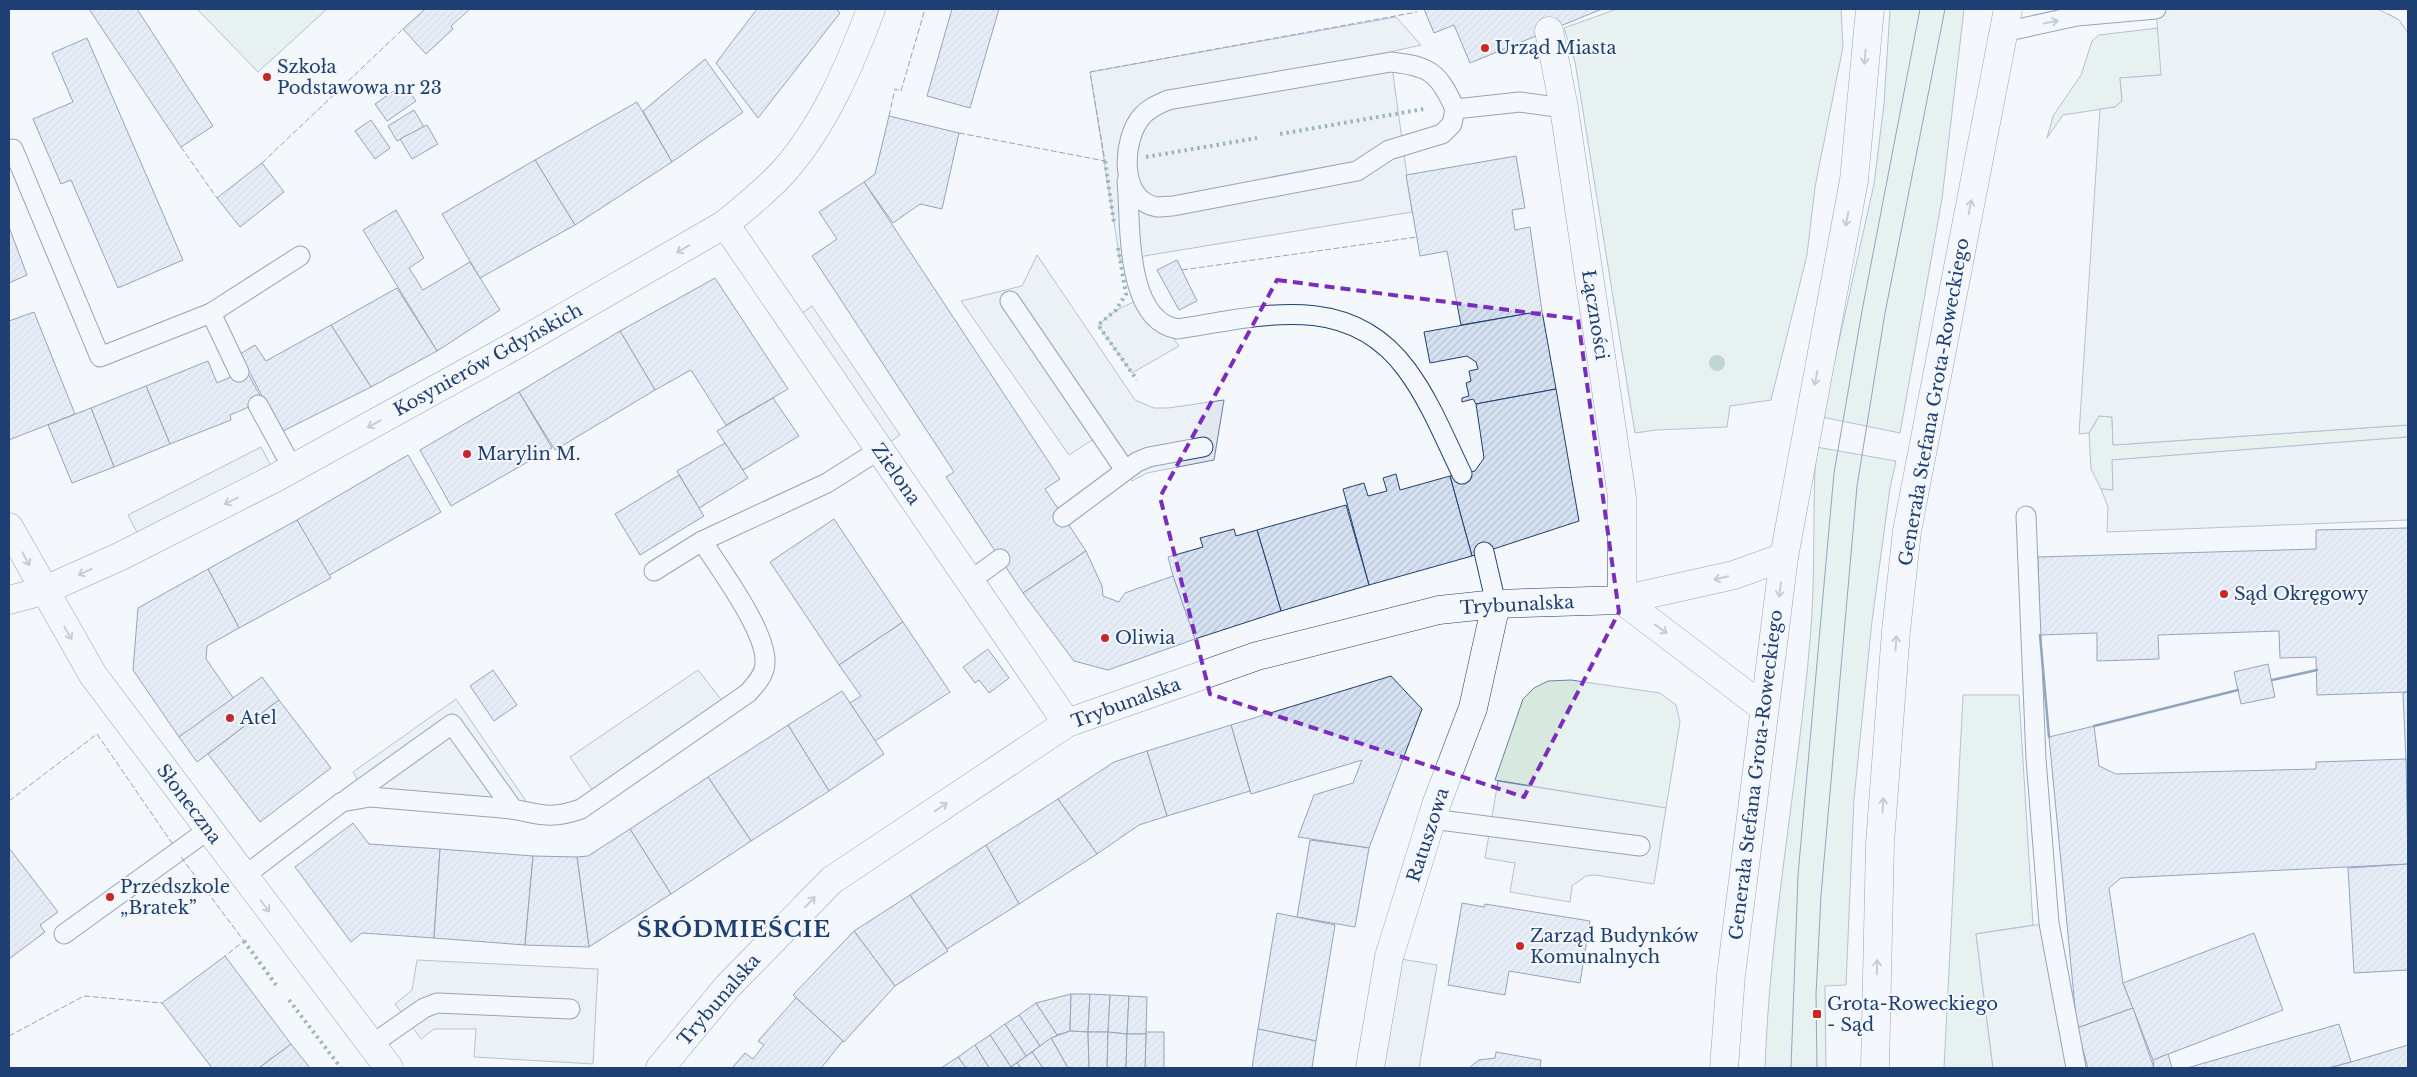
<svg xmlns="http://www.w3.org/2000/svg" width="2417" height="1077" font-family="'Libre Baskerville',serif">
<style>
.green{fill:#d7e8df;stroke:#687fa3}
.parking{fill:#e3e8f0;stroke:#687fa3}
.building{fill:url(#building-hatch);stroke:#1d3f73}
.lines{fill:none;stroke-linecap:round;stroke-linejoin:round}
.service-casing{stroke:#1d3f73;stroke-width:21}
.minor-casing{stroke:#1d3f73;stroke-width:29}
.tertiary-casing{stroke:#1d3f73;stroke-width:29}
.service{stroke:#f4f7fb;stroke-width:19}
.minor{stroke:#f4f7fb;stroke-width:28}
.tertiary{stroke:#f4f7fb;stroke-width:28}
.tram{stroke:#1d3f73;stroke-width:1}
.hedge{stroke:#2c6c60;stroke-width:4;stroke-dasharray:2.5 4;stroke-linecap:butt}
.fence{stroke:#1d3f73;stroke-width:1;stroke-dasharray:6 2.5;stroke-linecap:butt}
.wall{stroke:#1d3f73;stroke-width:2.5}
.tree{fill:#86aba6}
.oneway{stroke:#889bb7}
.marked{fill:none;stroke:#7b2cbf;stroke-width:4;stroke-dasharray:10 6;stroke-linejoin:round}
.poi-dot{fill:#c62828;stroke:#f4f7fb;stroke-width:2}
.labels{text-anchor:middle;dominant-baseline:central;stroke-width:4;stroke-linejoin:round;paint-order:stroke}
.poi-label{font-size:18px;fill:#1d3f73;stroke:#f4f7fb;text-anchor:start}
.street-label{font-size:18px;fill:#1d3f73;stroke:#f4f7fb}
.district-label{font-size:22px;font-weight:bold;letter-spacing:1px;fill:#1d3f73;stroke:#f4f7fb}
</style>
<defs>
<pattern id="building-hatch" width="6" height="6" patternUnits="userSpaceOnUse" patternTransform="scale(1.25)"><rect width="6" height="6" fill="#d5e0f0"/><path d="M-1 1l2-2M0 6l6-6M5 7l2-2" fill="none" stroke="#b6c1d1"/></pattern>
</defs>
<rect width="100%" height="100%" fill="#f4f7fb"/>
<g class="green">
<path d="M 197,9 L 327,9 L 258,72 Z"/>
<path d="M 1617,9 L 1841,9 L 1843,47 L 1815,187 L 1807,255 L 1771,400 L 1730,406 L 1727,427 L 1656,430 L 1635,433 L 1575,62 L 1564,28 Z"/>
<path d="M 1890,9 L 1964,9 L 1942,199 L 1900,433 L 1822,417 L 1874,184 L 1884,104 Z"/>
<path d="M 2389,14 L 2399,20 L 2408,33 L 2388,58 L 2120,78 L 2122,101 L 2115,107 L 2063,115 L 2047,138 L 2053,116 L 2081,75 L 2092,41 L 2099,35 L 2158,28 L 2161,64 Z"/>
<path d="M 2099,416 L 2112,417 L 2113,445 L 2408,425 L 2408,437 L 2113,460 L 2113,490 L 2101,489 L 2091,469 L 2089,433 Z"/>
<path d="M 1816,447 L 1896,461 L 1890,488 L 1872,621 L 1854,799 L 1846,985 L 1825,986 L 1826,1068 L 1765,1068 C 1770,924 1798,783 1810,640 C 1816,576 1812,512 1816,447 Z"/>
<path d="M 1571,680 L 1660,693 L 1676,705 L 1680,722 L 1666,808 L 1495,780 L 1523,699 L 1534,688 L 1548,681 Z"/>
<path d="M 1963,695 L 2019,695 L 2033,925 L 1976,934 L 1993,1068 L 1944,1068 Z"/>
</g>
<g class="parking">
<path d="M 2156,9 L 2378,9 L 2399,20 L 2408,33 L 2408,425 L 2113,445 L 2112,417 L 2099,416 L 2089,433 L 2079,434 L 2100,109 L 2115,107 L 2122,101 L 2120,78 L 2161,75 Z"/>
<path d="M 1396,17 L 1421,45 L 1390,52 L 1412,212 L 1120,260 L 1090,72 Z"/>
<path d="M 1037,255 L 1135,400 L 1154,408 L 1168,408 L 1224,400 L 1214,460 L 1147,473 L 1132,481 L 1100,435 L 1069,455 L 961,301 L 1022,286 Z"/>
<path d="M 1143,298 L 1179,346 L 1132,373 L 1098,325 L 1116,310 Z"/>
<path d="M 812,306 L 900,435 L 879,450 L 791,321 Z"/>
<path d="M 2408,437 L 2408,520 L 2107,532 L 2108,507 L 2101,489 L 2113,490 L 2112,460 Z"/>
<path d="M 261,447 L 277,477 L 144,546 L 128,515 Z"/>
<path d="M 698,670 L 727,707 L 597,797 L 570,757 Z"/>
<path d="M 456,699 L 526,801 L 513,809 L 363,788 L 353,772 Z"/>
<path d="M 1498,781 L 1666,808 L 1654,884 L 1595,875 L 1586,876 L 1572,886 L 1570,902 L 1510,892 L 1515,863 L 1485,858 Z"/>
<path d="M 2049,923 L 2076,1068 L 1993,1068 L 1976,934 Z"/>
<path d="M 1389,957 L 1437,965 L 1419,1068 L 1370,1068 Z"/>
<path d="M 417,960 L 598,969 L 593,1064 L 474,1057 L 476,1029 L 434,1029 L 421,1039 L 395,1004 L 412,990 Z"/>
</g>
<g class="building">
<path d="M 89,9 L 137,9 L 213,126 L 181,147 Z"/>
<path d="M 425,9 L 470,9 L 451,26 L 453,29 L 426,54 L 403,29 Z"/>
<path d="M 757,9 L 836,9 L 840,13 L 758,118 L 716,63 Z"/>
<path d="M 952,9 L 999,9 L 970,108 L 927,96 Z"/>
<path d="M 1424,9 L 1602,9 L 1470,63 L 1454,25 L 1434,33 Z"/>
<path d="M 87,38 L 183,260 L 118,288 L 71,180 L 61,184 L 33,119 L 73,102 L 52,53 Z"/>
<path d="M 705,59 L 743,112 L 672,162 L 643,111 Z"/>
<path d="M 404,84 L 416,101 L 387,121 L 375,104 Z"/>
<path d="M 637,102 L 672,162 L 575,225 L 535,160 Z"/>
<path d="M 414,110 L 424,127 L 397,141 L 388,126 Z"/>
<path d="M 889,116 L 959,133 L 942,209 L 920,204 L 893,223 L 864,182 L 875,174 Z"/>
<path d="M 371,120 L 390,148 L 375,159 L 355,131 Z"/>
<path d="M 427,125 L 438,144 L 412,159 L 400,139 Z"/>
<path d="M 1516,156 L 1525,208 L 1512,210 L 1515,230 L 1530,227 L 1542,311 L 1461,325 L 1447,251 L 1420,256 L 1406,175 Z"/>
<path d="M 535,160 L 575,225 L 480,278 L 442,214 Z"/>
<path d="M 262,163 L 284,192 L 240,227 L 217,198 Z"/>
<path d="M 864,182 L 1060,479 L 1045,489 L 1086,551 L 1023,593 L 946,477 L 954,472 L 812,256 L 837,239 L 819,212 Z"/>
<path d="M 396,210 L 424,258 L 409,268 L 423,290 L 470,262 L 500,310 L 437,351 L 363,230 Z"/>
<path d="M 9,227 L 27,275 L 9,283 Z"/>
<path d="M 1177,260 L 1197,301 L 1179,310 L 1157,270 Z"/>
<path d="M 715,278 L 788,389 L 726,425 L 691,370 L 655,390 L 620,331 Z"/>
<path d="M 397,288 L 437,351 L 371,387 L 331,325 Z"/>
<path d="M 1542,311 L 1556,389 L 1476,404 L 1473,399 L 1462,402 L 1462,398 L 1469,396 L 1466,383 L 1471,381 L 1469,371 L 1478,369 L 1476,362 L 1467,356 L 1430,363 L 1424,332 Z"/>
<path d="M 34,312 L 75,414 L 9,440 L 9,321 Z"/>
<path d="M 331,325 L 371,387 L 281,432 L 240,354 L 255,345 L 266,361 Z"/>
<path d="M 620,331 L 655,390 L 555,450 L 519,392 Z"/>
<path d="M 208,361 L 217,383 L 246,370 L 263,401 L 230,415 L 231,420 L 170,444 L 146,386 Z"/>
<path d="M 146,386 L 170,444 L 114,467 L 91,408 Z"/>
<path d="M 1556,389 L 1579,521 L 1472,556 L 1450,476 L 1475,471 L 1484,458 L 1476,404 Z"/>
<path d="M 519,392 L 552,448 L 451,506 L 420,450 Z"/>
<path d="M 773,398 L 799,436 L 743,470 L 717,431 Z"/>
<path d="M 91,408 L 114,467 L 72,483 L 48,425 Z"/>
<path d="M 725,443 L 748,478 L 699,508 L 677,471 Z"/>
<path d="M 408,455 L 441,512 L 328,576 L 297,520 Z"/>
<path d="M 1396,474 L 1400,490 L 1450,476 L 1472,556 L 1369,585 L 1343,489 L 1364,483 L 1368,496 L 1387,491 L 1383,478 Z"/>
<path d="M 679,475 L 704,516 L 640,555 L 615,514 Z"/>
<path d="M 1346,505 L 1369,585 L 1281,611 L 1257,530 Z"/>
<path d="M 834,519 L 903,622 L 839,665 L 770,562 Z"/>
<path d="M 297,520 L 331,578 L 239,628 L 208,569 Z"/>
<path d="M 2408,528 L 2408,692 L 2317,695 L 2316,657 L 2280,658 L 2279,631 L 2158,635 L 2159,659 L 2097,661 L 2097,633 L 2040,635 L 2038,557 L 2316,549 L 2316,530 Z"/>
<path d="M 1234,529 L 1236,536 L 1257,530 L 1281,611 L 1195,639 L 1173,576 L 1168,557 L 1203,547 L 1200,538 Z"/>
<path d="M 1086,551 L 1102,586 L 1103,596 L 1119,602 L 1125,593 L 1173,576 L 1195,639 L 1108,670 L 1074,661 L 1023,593 Z"/>
<path d="M 208,569 L 239,628 L 207,646 L 206,659 L 234,699 L 179,737 L 133,670 L 138,608 Z"/>
<path d="M 903,622 L 950,692 L 875,741 L 850,703 L 861,696 L 839,665 Z"/>
<path d="M 988,649 L 1009,678 L 989,693 L 979,680 L 975,683 L 963,667 Z"/>
<path d="M 2268,664 L 2275,697 L 2241,704 L 2234,672 Z"/>
<path d="M 493,670 L 517,705 L 494,721 L 470,686 Z"/>
<path d="M 1391,676 L 1422,709 L 1369,848 L 1298,837 L 1314,795 L 1353,783 L 1362,760 L 1251,794 L 1231,725 Z"/>
<path d="M 262,677 L 279,700 L 197,762 L 179,737 Z"/>
<path d="M 842,691 L 884,754 L 829,791 L 788,725 Z"/>
<path d="M 2408,692 L 2408,806 L 2403,693 Z"/>
<path d="M 279,700 L 331,768 L 260,822 L 208,754 Z"/>
<path d="M 788,725 L 829,791 L 751,841 L 708,777 Z"/>
<path d="M 1231,725 L 1250,791 L 1167,816 L 1147,751 Z"/>
<path d="M 2094,726 L 2099,766 L 2116,774 L 2316,769 L 2316,762 L 2406,759 L 2408,864 L 2121,878 L 2109,888 L 2123,983 L 2133,1008 L 2077,1028 L 2049,737 Z"/>
<path d="M 1147,751 L 1167,816 L 1139,825 L 1097,854 L 1058,799 L 1114,762 Z"/>
<path d="M 708,777 L 751,841 L 671,894 L 630,829 Z"/>
<path d="M 1058,799 L 1097,854 L 1019,904 L 986,845 Z"/>
<path d="M 353,823 L 369,844 L 440,849 L 434,938 L 362,933 L 351,942 L 295,867 Z"/>
<path d="M 630,829 L 671,894 L 589,947 L 577,857 L 588,856 Z"/>
<path d="M 1310,840 L 1369,848 L 1355,927 L 1297,917 Z"/>
<path d="M 986,845 L 1019,904 L 947,949 L 910,895 Z"/>
<path d="M 9,848 L 58,912 L 40,925 L 45,932 L 9,959 Z"/>
<path d="M 440,849 L 533,856 L 525,945 L 434,938 Z"/>
<path d="M 533,856 L 577,857 L 589,947 L 525,945 Z"/>
<path d="M 2408,864 L 2408,970 L 2354,973 L 2348,868 Z"/>
<path d="M 910,895 L 948,951 L 895,986 L 854,931 Z"/>
<path d="M 1462,903 L 1484,907 L 1485,904 L 1590,921 L 1580,983 L 1509,971 L 1505,995 L 1448,985 Z"/>
<path d="M 1277,913 L 1335,925 L 1316,1041 L 1258,1029 Z"/>
<path d="M 854,931 L 895,986 L 844,1042 L 793,995 Z"/>
<path d="M 2254,933 L 2283,1010 L 2153,1060 L 2123,983 Z"/>
<path d="M 225,956 L 291,1044 L 259,1068 L 212,1068 L 162,1003 Z"/>
<path d="M 1071,994 L 1070,1031 L 1057,1035 L 1036,1003 Z"/>
<path d="M 1071,994 L 1090,994 L 1088,1032 L 1070,1031 Z"/>
<path d="M 1090,994 L 1110,995 L 1108,1032 L 1088,1032 Z"/>
<path d="M 1110,995 L 1129,996 L 1127,1034 L 1108,1032 Z"/>
<path d="M 1129,996 L 1147,997 L 1146,1034 L 1127,1034 Z"/>
<path d="M 796,998 L 843,1041 L 821,1068 L 732,1068 L 745,1053 L 753,1059 L 764,1045 L 758,1041 Z"/>
<path d="M 1036,1003 L 1057,1035 L 1040,1046 L 1019,1015 Z"/>
<path d="M 2133,1008 L 2154,1068 L 2088,1068 L 2077,1028 Z"/>
<path d="M 1019,1015 L 1040,1046 L 1026,1056 L 1005,1024 Z"/>
<path d="M 1005,1024 L 1026,1056 L 1011,1067 L 990,1035 Z"/>
<path d="M 2339,1024 L 2351,1062 L 2329,1068 L 2187,1068 Z"/>
<path d="M 1258,1029 L 1316,1041 L 1312,1068 L 1252,1068 Z"/>
<path d="M 1070,1031 L 1088,1032 L 1089,1068 L 1068,1068 L 1051,1038 Z"/>
<path d="M 1088,1032 L 1108,1032 L 1107,1068 L 1089,1068 Z"/>
<path d="M 1108,1032 L 1127,1034 L 1126,1068 L 1107,1068 Z"/>
<path d="M 1146,1032 L 1164,1032 L 1164,1068 L 1145,1068 Z"/>
<path d="M 1127,1034 L 1146,1034 L 1145,1068 L 1126,1068 Z"/>
<path d="M 990,1035 L 1011,1067 L 1009,1068 L 989,1068 L 975,1045 Z"/>
<path d="M 1051,1038 L 1068,1068 L 1043,1068 L 1032,1052 Z"/>
<path d="M 291,1044 L 310,1068 L 259,1068 Z"/>
<path d="M 975,1045 L 989,1068 L 966,1068 L 958,1057 Z"/>
<path d="M 2408,1045 L 2408,1068 L 2329,1068 L 2351,1062 Z"/>
<path d="M 1032,1052 L 1043,1068 L 1021,1068 L 1017,1063 Z"/>
<path d="M 1496,1052 L 1541,1060 L 1540,1068 L 1469,1068 L 1479,1060 L 1495,1058 Z"/>
<path d="M 2168,1054 L 2172,1068 L 2154,1068 L 2153,1060 Z"/>
<path d="M 958,1057 L 966,1068 L 941,1068 Z"/>
<path d="M 1017,1063 L 1021,1068 L 1009,1068 L 1011,1067 Z"/>
</g>
<g class="lines">
<defs>
<g id="service">
<path d="M 2004,32 L 2077,16 L 2156,9"/>
<path d="M 1391,62 C 1430,66 1439,73 1455,109 L 1452,124 L 1442,134 L 1389,150 L 1357,171 L 1173,206 C 1168,206 1162,207 1157,207 C 1118,200 1122,139 1142,116 C 1149,108 1159,104 1168,100 Z"/>
<path d="M 1455,109 L 1520,102 L 1564,108"/>
<path d="M 9,151 L 13,149 L 100,357 L 211,313 L 300,256"/>
<path d="M 1127,181 C 1131,221 1124,321 1178,329 C 1260,316 1349,290 1407,370 C 1430,401 1445,439 1462,474"/>
<path d="M 1010,301 L 1125,470"/>
<path d="M 211,313 L 239,372"/>
<path d="M 258,405 L 293,469"/>
<path d="M 2026,516 L 2036,759 L 2049,923 L 2076,1068"/>
<path d="M 1063,517 L 1137,462 L 1149,457 L 1203,447"/>
<path d="M 1484,552 L 1496,604"/>
<path d="M 654,571 L 702,541 L 827,483 L 879,450"/>
<path d="M 970,581 L 1000,559"/>
<path d="M 347,799 L 452,724 L 513,809"/>
<path d="M 1432,819 L 1640,846"/>
<path d="M 243,877 L 342,802 L 370,797 C 414,801 458,804 502,808 C 536,811 544,822 581,809 L 748,693 C 755,685 765,675 765,663 C 767,632 720,569 702,541"/>
<path d="M 64,934 L 208,830"/>
<path d="M 371,1045 L 424,1008 L 437,1003 L 570,1009"/>
</g>
<g id="minor">
<path d="M 1549,31 L 1564,108 L 1622,497 L 1622,600"/>
<path d="M 725,224 L 1067,723"/>
<path d="M 9,527 L 93,675 L 389,1068"/>
<path d="M 9,600 L 43,591 L 121,556 L 277,477 L 514,346 L 725,224 C 746,207 767,190 785,170 C 825,124 850,65 871,9"/>
<path d="M 1622,600 L 1764,708"/>
<path d="M 660,1068 L 728,986 L 832,880 L 1067,723 L 1257,656 L 1439,610 L 1496,604 L 1622,600 L 1734,575 L 1784,557"/>
<path d="M 1370,1068 L 1389,957 L 1436,805 L 1473,708 L 1496,604"/>
</g>
<g id="tertiary">
<path d="M 1724,1068 L 1731,975 L 1784,557 L 1854,180 L 1870,9"/>
<path d="M 1875,1068 L 1880,843 L 1896,631 L 1907,531 L 2008,9"/>
</g>
</defs>
<use href="#service" class="service-casing"/>
<use href="#minor" class="minor-casing"/>
<use href="#tertiary" class="tertiary-casing"/>
<use href="#service" class="service"/>
<use href="#minor" class="minor"/>
<use href="#tertiary" class="tertiary"/>
<g class="tram">
<path d="M 1791,1068 L 1798,875 L 1834,473 L 1862,311 L 1920,9"/>
<path d="M 1817,1068 L 1816,995 L 1821,895 L 1857,486 L 1885,313 L 1945,9"/>
</g>
<g class="hedge">
<path d="M 1280,134 L 1424,109"/>
<path d="M 1146,157 L 1257,138"/>
<path d="M 1105,161 L 1114,223"/>
<path d="M 1118,248 L 1126,294 L 1116,310 L 1098,325 L 1137,380"/>
<path d="M 244,941 L 276,985"/>
<path d="M 289,1000 L 341,1068"/>
</g>
<g class="fence">
<path d="M 889,116 L 895,89 L 901,91 L 925,9"/>
<path d="M 959,133 L 1105,161 L 1090,72 L 1417,12"/>
<path d="M 181,147 L 217,198"/>
<path d="M 262,163 L 403,29"/>
<path d="M 1182,270 L 1417,237"/>
<path d="M 9,801 L 97,734 L 174,846"/>
<path d="M 181,857 L 244,941 L 225,956"/>
<path d="M 9,1036 L 84,996 L 162,1003"/>
</g>
<g class="wall">
<path d="M 2040,635 L 2049,737"/>
<path d="M 2272,680 L 2317,670"/>
<path d="M 2094,726 L 2238,690"/>
</g>
</g>
<circle class="tree" cx="1717" cy="363" r="8"/>
<defs><path id="oneway-shaft" d="M-6 0H5M1.5-3L5.5 0L1.5 3" fill="none" stroke-width="1.6" stroke-linecap="round" stroke-linejoin="round" transform="scale(1.25)"/></defs>
<g class="oneway">
<use href="#oneway-shaft" transform="translate(2051 22) rotate(-12)"/>
<use href="#oneway-shaft" transform="translate(1865 57) rotate(95)"/>
<use href="#oneway-shaft" transform="translate(1970 207) rotate(-79)"/>
<use href="#oneway-shaft" transform="translate(1847 219) rotate(101)"/>
<use href="#oneway-shaft" transform="translate(683 249) rotate(149)"/>
<use href="#oneway-shaft" transform="translate(1816 378) rotate(101)"/>
<use href="#oneway-shaft" transform="translate(374 424) rotate(151)"/>
<use href="#oneway-shaft" transform="translate(231 501) rotate(153)"/>
<use href="#oneway-shaft" transform="translate(26 559) rotate(62)"/>
<use href="#oneway-shaft" transform="translate(85 572) rotate(156)"/>
<use href="#oneway-shaft" transform="translate(1721 578) rotate(166)"/>
<use href="#oneway-shaft" transform="translate(1780 590) rotate(98)"/>
<use href="#oneway-shaft" transform="translate(1661 629) rotate(36)"/>
<use href="#oneway-shaft" transform="translate(68 633) rotate(60)"/>
<use href="#oneway-shaft" transform="translate(1896 643) rotate(-86)"/>
<use href="#oneway-shaft" transform="translate(1883 805) rotate(-86)"/>
<use href="#oneway-shaft" transform="translate(941 807) rotate(-34)"/>
<use href="#oneway-shaft" transform="translate(810 902) rotate(-46)"/>
<use href="#oneway-shaft" transform="translate(265 906) rotate(53)"/>
<use href="#oneway-shaft" transform="translate(1877 967) rotate(-89)"/>
</g>
<path d="M0 0H2417V1077H0ZM 1277,280 L 1578,319 L 1619,612 L 1524,797 L 1210,694 L 1160,497 Z" fill="#f4f7fb" fill-opacity=".55" fill-rule="evenodd"/>
<path class="marked" d="M 1277,280 L 1578,319 L 1619,612 L 1524,797 L 1210,694 L 1160,497 Z"/>
<g class="poi-dot">
<circle cx="1485" cy="48" r="5"/>
<circle cx="267" cy="77" r="5"/>
<circle cx="467" cy="454" r="5"/>
<circle cx="2224" cy="594" r="5"/>
<circle cx="1105" cy="638" r="5"/>
<circle cx="230" cy="718" r="5"/>
<circle cx="110" cy="897" r="5"/>
<circle cx="1520" cy="946" r="5"/>
<rect x="1812" y="1009" width="10" height="10" rx="2.5"/>
</g>
<g class="labels">
<g class="poi-label">
<text x="1495" y="48">Urząd Miasta</text>
<text x="277" y="67">Szkoła<tspan x="277" dy="21">Podstawowa nr 23</tspan></text>
<text x="477" y="454">Marylin M.</text>
<text x="2234" y="594">Sąd Okręgowy</text>
<text x="1115" y="638">Oliwia</text>
<text x="240" y="718">Atel</text>
<text x="120" y="887">Przedszkole<tspan x="120" dy="21">„Bratek”</tspan></text>
<text x="1530" y="936">Zarząd Budynków<tspan x="1530" dy="21">Komunalnych</tspan></text>
<text x="1827" y="1004">Grota-Roweckiego<tspan x="1827" dy="21">- Sąd</tspan></text>
</g>
<g class="street-label">
<text transform="translate(1595 315) rotate(81)">Łączności</text>
<text transform="translate(488 360) rotate(-29)">Kosynierów Gdyńskich</text>
<text transform="translate(1934 402) rotate(-80)">Generała Stefana Grota-Roweckiego</text>
<text transform="translate(896 474) rotate(55)">Zielona</text>
<text transform="translate(1517 605) rotate(-3)">Trybunalska</text>
<text transform="translate(1126 703) rotate(-20)">Trybunalska</text>
<text transform="translate(1756 775) rotate(-83)">Generała Stefana Grota-Roweckiego</text>
<text transform="translate(189 804) rotate(53)">Słoneczna</text>
<text transform="translate(1428 835) rotate(-72)">Ratuszowa</text>
<text transform="translate(719 1000) rotate(-49)">Trybunalska</text>
</g>
<g class="district-label">
<text x="734" y="929">ŚRÓDMIEŚCIE</text>
</g>
</g>
<rect width="2417" height="1077" fill="none" stroke="#1d3f73" stroke-width="20"/>
</svg>
